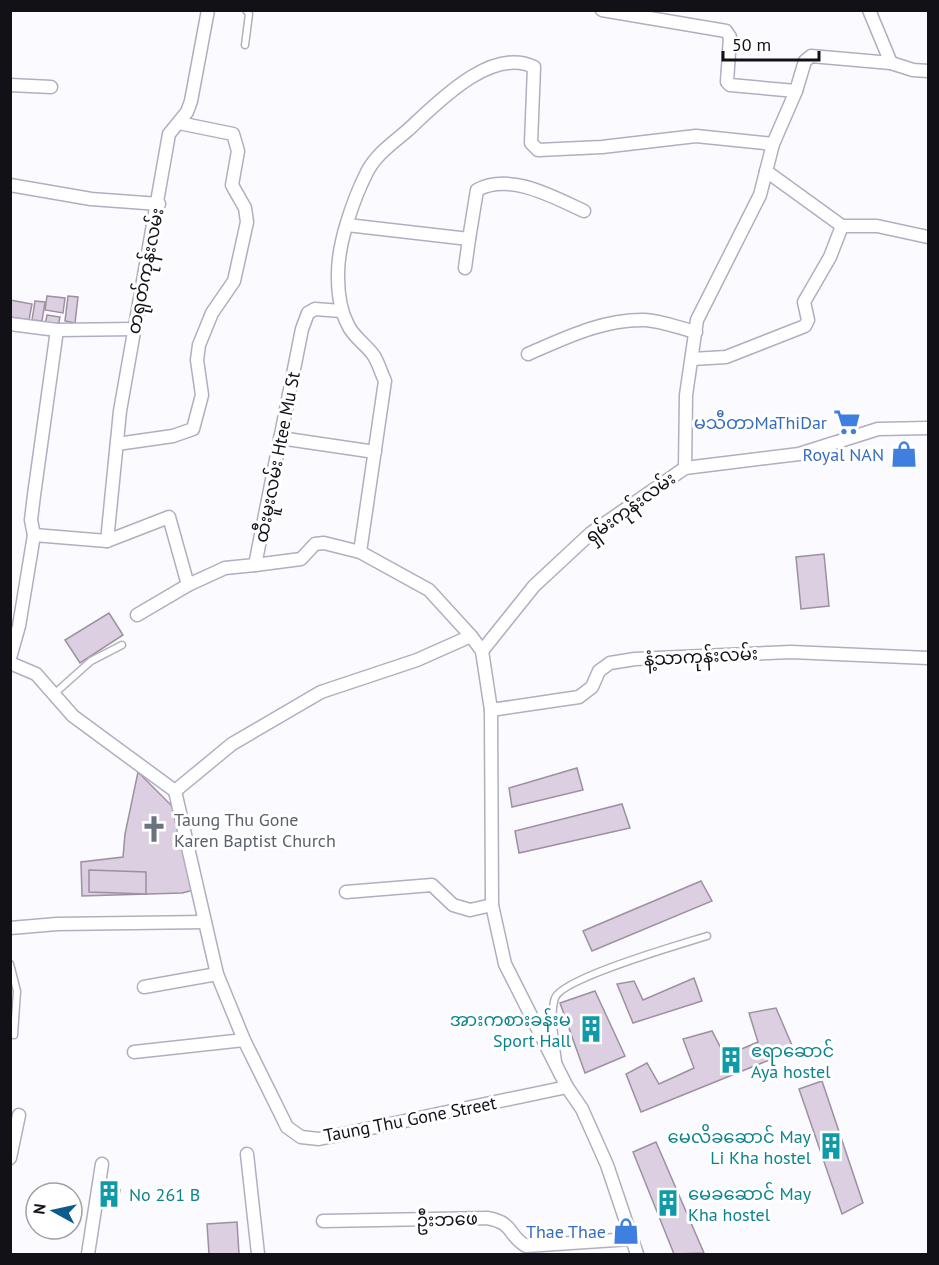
<svg xmlns="http://www.w3.org/2000/svg" width="939" height="1265" font-family="'PT Sans','Noto Sans Myanmar',sans-serif">
<style>
.building{fill:#dbcfe1;stroke:#9c90a1;stroke-width:1.5}
.lines{fill:none;stroke-linecap:round;stroke-linejoin:round}
.service-casing{stroke:#b1aec2;stroke-width:9}
.minor-casing{stroke:#b1aec2;stroke-width:15}
.service{stroke:#fff;stroke-width:6}
.minor{stroke:#fff;stroke-width:12}
.labels{text-anchor:middle;dominant-baseline:central;stroke-width:6;stroke-linejoin:round;paint-order:stroke}
.street-label{font-size:18px;fill:#121118;stroke:#fff}
.shop-label{font-size:18px;fill:#366cbe;stroke:#fff;text-anchor:end}
.worship-label{font-size:18px;fill:#5b616d;stroke:#fff;text-anchor:start}
.culture-label{font-size:18px;fill:#0d838f;stroke:#fff;text-anchor:start}
</style>
<rect width="100%" height="100%" fill="#fbfbff"/>
<g class="building">
<path d="M 47,296 L 65,298 L 63,313 L 45,310 Z"/>
<path d="M 68,296 L 78,297 L 75,323 L 65,321 Z"/>
<path d="M 10,300 L 32,304 L 29,320 L 10,317 Z"/>
<path d="M 35,301 L 45,302 L 42,321 L 32,320 Z"/>
<path d="M 47,315 L 60,317 L 58,327 L 45,325 Z"/>
<path d="M 824,554 L 829,606 L 801,609 L 796,557 Z"/>
<path d="M 109,613 L 123,635 L 80,663 L 65,640 Z"/>
<path d="M 577,768 L 583,790 L 512,807 L 509,788 Z"/>
<path d="M 138,772 L 177,811 L 194,890 L 182,893 L 82,896 L 81,862 L 123,857 L 125,834 Z"/>
<path d="M 622,804 L 630,828 L 519,853 L 515,831 Z"/>
<path d="M 89,870 L 146,872 L 146,894 L 89,892 Z"/>
<path d="M 701,881 L 712,901 L 592,951 L 583,931 Z"/>
<path d="M 694,978 L 702,1001 L 633,1023 L 617,984 L 634,981 L 643,1000 Z"/>
<path d="M 595,991 L 625,1056 L 585,1073 L 560,1003 Z"/>
<path d="M 776,1008 L 794,1050 L 641,1112 L 626,1074 L 647,1063 L 659,1084 L 694,1068 L 683,1039 L 712,1031 L 725,1056 L 758,1042 L 749,1013 Z"/>
<path d="M 822,1081 L 863,1203 L 842,1214 L 799,1089 Z"/>
<path d="M 656,1142 L 704,1253 L 674,1254 L 633,1152 Z"/>
<path d="M 100,1188 L 120,1190 L 118,1200 L 99,1198 Z"/>
<path d="M 237,1222 L 239,1254 L 209,1254 L 207,1224 Z"/>
</g>
<g class="lines">
<defs>
<g id="service">
<path d="M 245,45 L 249,14 L 246,10"/>
<path d="M 54,694 L 91,661 L 122,645"/>
<path d="M 10,964 L 17,991 L 14,1035"/>
<path d="M 558,1062 C 556,1044 549,1015 555,998 C 562,978 682,944 707,936"/>
</g>
<g id="minor">
<path d="M 602,10 L 726,31 L 730,37 L 727,82 L 730,85 L 796,91"/>
<path d="M 869,10 L 891,63"/>
<path d="M 10,85 L 51,87"/>
<path d="M 766,171 L 842,226"/>
<path d="M 10,185 L 91,199 L 159,204"/>
<path d="M 347,225 L 469,239 L 477,190 C 510,172 553,197 584,211"/>
<path d="M 465,268 L 469,239"/>
<path d="M 10,324 L 57,330"/>
<path d="M 528,354 C 565,338 603,319 645,320 C 662,321 679,328 696,332"/>
<path d="M 692,359 L 726,357 L 805,326 L 808,320 L 804,302 L 830,257 L 842,226 L 877,226 L 928,237"/>
<path d="M 280,438 L 375,452"/>
<path d="M 117,444 L 173,436 L 193,429 L 202,395 L 197,360 L 199,345 L 212,313 L 234,281 L 247,222 L 245,208 L 232,185 L 238,151 L 233,134 L 179,123"/>
<path d="M 685,468 L 686,395 L 697,320 L 760,195 L 773,144 L 796,91 L 805,61 L 811,56 L 891,63 L 913,70 L 928,71"/>
<path d="M 34,535 L 31,520 L 34,495 L 57,330 L 134,329"/>
<path d="M 107,541 L 120,411 L 169,134 L 187,112 L 191,101 L 208,10"/>
<path d="M 360,552 L 385,381 C 381,373 379,364 374,356 C 367,345 353,337 348,325 C 340,310 338,293 338,277 C 337,245 353,200 367,172 C 376,154 393,143 408,130 C 437,103 491,46 534,67 L 531,143 L 538,150 L 602,147 L 696,136 L 773,144"/>
<path d="M 255,565 L 301,559 L 315,544 L 324,543 L 360,552 L 429,590 L 471,636 L 482,651 L 491,710 L 492,905 L 505,964 L 567,1087 L 582,1109 L 607,1165 L 637,1254"/>
<path d="M 137,615 L 188,585 L 225,568 L 255,565 L 302,329 L 308,313 L 315,309 L 341,311"/>
<path d="M 482,651 L 534,586 L 591,533 L 685,468 L 799,454 L 878,429 L 928,428"/>
<path d="M 10,658 L 19,626 L 34,535 L 107,541 L 169,517 L 188,585"/>
<path d="M 10,663 L 36,674 L 73,716 L 175,791"/>
<path d="M 491,710 L 579,697 L 592,687 L 599,671 L 610,663 L 635,659 L 791,652 L 928,658"/>
<path d="M 175,791 L 217,974 L 244,1040 L 287,1127 L 301,1137 L 319,1139 L 567,1087"/>
<path d="M 175,791 L 232,744 L 321,692 L 417,660 L 471,636"/>
<path d="M 346,892 L 432,885 L 453,905 L 470,910 L 492,905"/>
<path d="M 10,928 L 57,924 L 205,922"/>
<path d="M 144,987 L 217,974"/>
<path d="M 134,1052 L 244,1040"/>
<path d="M 247,1154 L 258,1254"/>
<path d="M 10,1158 L 19,1115"/>
<path d="M 323,1221 L 487,1218 C 515,1223 507,1235 526,1246 L 631,1239"/>
<path d="M 88,1254 L 102,1164"/>
</g>
</defs>
<use href="#service" class="service-casing"/>
<use href="#minor" class="minor-casing"/>
<use href="#service" class="service"/>
<use href="#minor" class="minor"/>
</g>
<defs>
<symbol id="supermarket-bare" viewBox="-9 -9 18 18"><path d="M-6-5.5h2.5l.6 2H6L4.5 2H-2.5L-4.4-4H-6ZM-1.5 3.2a1.3 1.3 0 1 0 .1 0ZM3 3.2a1.3 1.3 0 1 0 .1 0Z" fill="#3f7fe0" stroke="#fff" stroke-width="2.5" paint-order="stroke"/></symbol>
<symbol id="shop-bare" viewBox="-9 -9 18 18"><path d="M-5-2.5h2.3a2.7 3.5 0 0 1 5.4 0H5L5.5 6h-11ZM-1.5-2.5h3a1.5 2.3 0 0 0-3 0Z" fill="#3f7fe0" stroke="#fff" stroke-width="2.5" paint-order="stroke"/></symbol>
<symbol id="church-bare" viewBox="-9 -9 18 18"><path d="M-1.2-6h2.4v3.5h3.3v2.4h-3.3V6h-2.4V-.1h-3.3v-2.4h3.3Z" fill="#6b7280" stroke="#fff" stroke-width="2.5" paint-order="stroke"/></symbol>
<symbol id="building-bare" viewBox="-9 -9 18 18"><path d="M-4-6H4V6H1V3H-1V6H-4ZM-2.5-4.3h1.7v1.8h-1.7ZM.8-4.3h1.7v1.8H.8ZM-2.5-1h1.7V.8h-1.7ZM.8-1h1.7V.8H.8Z" fill="#0f9aa8" stroke="#fff" stroke-width="2.5" paint-order="stroke"/></symbol>
</defs>
<g fill-rule="evenodd">
<use href="#supermarket-bare" x="828" y="403" width="38" height="38"/>
<use href="#shop-bare" x="885" y="435" width="38" height="38"/>
<use href="#church-bare" x="135" y="810" width="38" height="38"/>
<use href="#building-bare" x="572" y="1010" width="38" height="38"/>
<use href="#building-bare" x="712" y="1041" width="38" height="38"/>
<use href="#building-bare" x="812" y="1127" width="38" height="38"/>
<use href="#building-bare" x="90" y="1175" width="38" height="38"/>
<use href="#building-bare" x="649" y="1184" width="38" height="38"/>
<use href="#shop-bare" x="607" y="1212" width="38" height="38"/>
</g>
<g class="labels">
<g class="street-label">
<text transform="translate(145 271) rotate(-79)">တရုတ်ကုန်းလမ်း</text>
<text transform="translate(277 457) rotate(-79)">ထီးမူးလမ်း Htee Mu St</text>
<text transform="translate(630 507) rotate(-36)">ရှမ်းကုန်းလမ်း</text>
<text transform="translate(701 656) rotate(-3)">နံ့သာကုန်းလမ်း</text>
<text transform="translate(410 1119) rotate(-11)">Taung Thu Gone Street</text>
<text transform="translate(447 1219) rotate(-2)">ဦးဘဖေ</text>
</g>
<g class="shop-label">
<text x="827" y="422">မသီတာMaThiDar</text>
<text x="884" y="454">Royal NAN</text>
<text x="606" y="1231">Thae Thae</text>
</g>
<g class="worship-label">
<text x="174" y="819">Taung Thu Gone<tspan x="174" dy="21">Karen Baptist Church</tspan></text>
</g>
<g class="culture-label">
<text x="571" y="1019" text-anchor="end">အားကစားခန်းမ<tspan x="571" dy="21">Sport Hall</tspan></text>
<text x="751" y="1050">ဧရာဆောင်<tspan x="751" dy="21">Aya hostel</tspan></text>
<text x="811" y="1136" text-anchor="end">မေလိခဆောင် May<tspan x="811" dy="21">Li Kha hostel</tspan></text>
<text x="688" y="1193">မေခဆောင် May<tspan x="688" dy="21">Kha hostel</tspan></text>
<text x="129" y="1194">No 261 B</text>
</g>
</g>
<rect width="939" height="1265" fill="none" stroke="#121118" stroke-width="24"/>
<g transform="translate(54 1211) rotate(278)"><circle r="28" fill="#ffffff" stroke="#a0a0a3" stroke-width="1.5"/>
<path d="M0-4.5L10 22L0 15L-10 22Z" fill="#0d5a8d"/>
<text y="-9" font-size="16" font-weight="bold" text-anchor="middle" fill="#121118">N</text>
</g>
<path d="M723 51v9h96v-9" fill="none" stroke="#121118" stroke-width="3"/>
<text x="732" y="51" font-size="18" fill="#121118" stroke="#ffffff" stroke-width="4.5" paint-order="stroke">50 m</text>
</svg>
